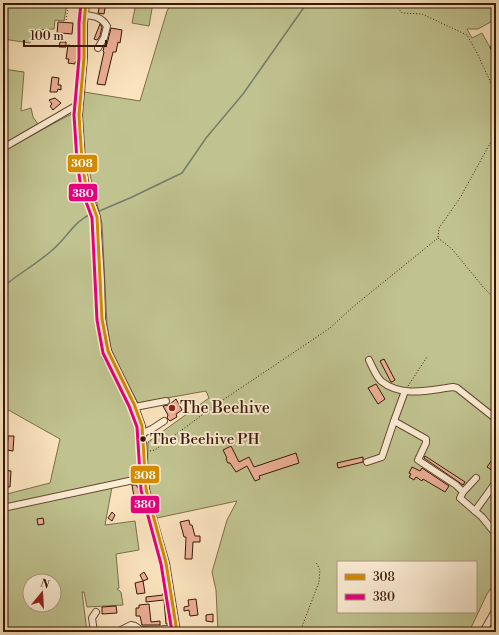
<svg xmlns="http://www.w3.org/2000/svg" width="499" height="635" font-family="'Libre Bodoni',serif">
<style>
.green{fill:#c0c390;stroke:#7c6e4a;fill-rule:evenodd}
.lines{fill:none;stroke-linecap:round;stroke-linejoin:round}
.stream{stroke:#757c6b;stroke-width:1.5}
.building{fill:#edaf97;stroke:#371803}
.minor-casing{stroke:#684b32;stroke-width:8}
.path{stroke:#371803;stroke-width:1;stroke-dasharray:1 2;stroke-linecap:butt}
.minor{stroke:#fcedd5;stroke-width:6}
.bus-1-casing{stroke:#fcedd5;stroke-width:6}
.bus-2-casing{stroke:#fcedd5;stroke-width:6}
.bus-1{stroke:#d18a01;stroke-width:3}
.bus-2{stroke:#e5007d;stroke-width:3}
.poi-dot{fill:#8f2418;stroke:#fcedd5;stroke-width:1.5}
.bus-dot{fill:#371803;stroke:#fcedd5;stroke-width:1.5}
.labels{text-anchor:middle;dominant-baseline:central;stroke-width:3.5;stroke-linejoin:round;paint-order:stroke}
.bus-label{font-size:15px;fill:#371803;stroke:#fcedd5;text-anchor:start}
.poi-label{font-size:16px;fill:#371803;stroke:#fcedd5;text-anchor:start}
.line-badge{stroke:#fcedd5;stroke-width:1.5}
.badge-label{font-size:11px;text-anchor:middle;font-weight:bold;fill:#fff}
</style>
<rect width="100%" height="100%" fill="#fae3be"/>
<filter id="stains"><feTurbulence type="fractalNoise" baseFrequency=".005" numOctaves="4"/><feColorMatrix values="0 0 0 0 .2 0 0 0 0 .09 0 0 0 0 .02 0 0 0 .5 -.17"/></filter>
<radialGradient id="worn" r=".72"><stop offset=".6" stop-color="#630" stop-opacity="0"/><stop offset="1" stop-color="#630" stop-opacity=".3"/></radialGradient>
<g class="green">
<path d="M 3,3 L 67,3 L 64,21 L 55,20 L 54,29 L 32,30 L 30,43 L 3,39 Z"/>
<path d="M 136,3 L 153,3 L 149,26 L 132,23 Z"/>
<path d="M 171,3 L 496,3 L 496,19 L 478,29 L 467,29 L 472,38 L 482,33 L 496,58 L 496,66 L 492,69 L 496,76 L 496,581 L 487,594 L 469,632 L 218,632 L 216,590 L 212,572 L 227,520 L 237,501 L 157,518 L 150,497 L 147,482 L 148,442 L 209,398 L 206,391 L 138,403 L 122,373 L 111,349 L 107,325 L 102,224 L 84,150 L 82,111 L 84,92 L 140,101 L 167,11 ZM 338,562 L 476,562 L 476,612 L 338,612 Z"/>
<path d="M 3,69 L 24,72 L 21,111 L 31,108 L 33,117 L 38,124 L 3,144 Z"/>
<path d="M 73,113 L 80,175 L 93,219 L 98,276 L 99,334 L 102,358 L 131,401 L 137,424 L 142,464 L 139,473 L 136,477 L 99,484 L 3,506 L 3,495 L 50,483 L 60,439 L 3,407 L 3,151 Z"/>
<path d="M 112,487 L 105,525 L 135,521 L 139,550 L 116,554 L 119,588 L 117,589 L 121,592 L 123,605 L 87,607 L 84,592 L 82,592 L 87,632 L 3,632 L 3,510 L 65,498 ZM 30,581 L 54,581 L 54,605 L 30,605 Z"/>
</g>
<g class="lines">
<g class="stream">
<path d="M 97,212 L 130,198 L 182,173 L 206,138 L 243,94 L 307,3"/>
<path d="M 3,287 C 18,274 35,265 50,252 C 67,239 73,221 93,213"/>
</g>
</g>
<g class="building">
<path d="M 100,3 L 106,3 L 104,14 L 98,13 Z"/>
<path d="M 58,22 L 73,23 L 72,34 L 61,33 L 61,35 L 57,34 Z"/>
<path d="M 100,24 L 102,27 L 100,36 L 97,40 L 94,39 Z"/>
<path d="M 111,28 L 122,30 L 120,43 L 118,42 L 116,52 L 113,52 L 105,85 L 97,84 L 104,52 L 103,51 L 104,47 L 107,44 Z"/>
<path d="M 60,42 L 66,42 L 66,47 L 59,47 Z"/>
<path d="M 496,44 L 496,58 L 490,47 Z"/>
<path d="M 68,45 L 79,47 L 77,62 L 75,62 L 75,64 L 68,63 L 69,59 L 66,59 Z"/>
<path d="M 52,77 L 59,78 L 58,85 L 61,85 L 61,90 L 58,89 L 57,92 L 50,92 Z"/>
<path d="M 55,98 L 61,103 L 53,110 L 50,106 L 52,104 L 49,100 Z"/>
<path d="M 384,359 L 395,380 L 392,382 L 391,382 L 380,361 Z"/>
<path d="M 376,384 L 385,399 L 378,404 L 368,388 Z"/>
<path d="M 176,399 L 182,410 L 176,414 L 177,417 L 170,421 L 167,418 L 168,415 L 163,406 L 169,405 Z"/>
<path d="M 8,436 L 14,436 L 13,451 L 7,450 Z"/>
<path d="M 231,446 L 239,462 L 249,457 L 254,467 L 296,453 L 299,463 L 259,476 L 260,479 L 255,481 L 247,466 L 236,472 L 230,463 L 228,463 L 226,459 L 227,458 L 223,450 Z"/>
<path d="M 425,456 L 465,482 L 463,485 L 424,458 Z"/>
<path d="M 363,457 L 363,462 L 338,468 L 337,463 Z"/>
<path d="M 492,460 L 496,462 L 496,473 L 487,467 Z"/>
<path d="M 412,467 L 420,471 L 422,468 L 449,486 L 445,492 L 423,479 L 422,481 L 416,477 L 414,480 L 409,477 L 411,474 L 409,473 Z"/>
<path d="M 3,470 L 11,471 L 10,487 L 3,486 Z"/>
<path d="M 132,485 L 137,485 L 137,487 L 138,487 L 140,496 L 134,497 Z"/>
<path d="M 112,512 L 115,515 L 112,521 L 108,518 Z"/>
<path d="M 43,518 L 44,524 L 38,525 L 37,519 Z"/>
<path d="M 189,520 L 190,525 L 192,525 L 195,536 L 200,536 L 200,542 L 193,542 L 192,559 L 185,559 L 186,537 L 184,537 L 180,522 Z"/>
<path d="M 144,572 L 148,579 L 143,581 L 140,575 Z"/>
<path d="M 143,581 L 145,593 L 137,594 L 135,583 Z"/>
<path d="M 166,592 L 170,624 L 166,624 L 164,600 L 146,602 L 146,597 L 163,595 L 163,593 Z"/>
<path d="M 196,599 L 198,615 L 190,616 L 189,610 L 184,611 L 184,607 L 189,606 L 188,600 Z"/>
<path d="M 149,604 L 151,622 L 160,621 L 160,625 L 142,625 L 140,616 L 136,616 L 136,608 L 139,608 L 139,605 Z"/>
<path d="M 116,606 L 117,613 L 102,614 L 102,607 Z"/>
<path d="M 213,614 L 213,622 L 206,621 L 206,615 Z"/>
</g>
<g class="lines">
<defs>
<g id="minor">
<path d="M 86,3 L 84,23 L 84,58 L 79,115 L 82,161 L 86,187 L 97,217 L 101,280 L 102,319 L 108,351 L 134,404 L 142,426 L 146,489 L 151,511 L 166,563 L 177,632"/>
<path d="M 85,15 C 95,16 101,17 107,26 L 104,38 L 98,48"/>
<path d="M 3,148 L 79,104"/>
<path d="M 369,360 C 372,366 376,376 381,381 C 402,398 429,390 453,387 L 457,388 L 496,419"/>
<path d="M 405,391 L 394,421 L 426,439 L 426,443 L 418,460 L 456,485 L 463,492 L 460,498 L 482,517 L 495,533"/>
<path d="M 135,407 L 166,401"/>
<path d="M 143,433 L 152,429 L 164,421"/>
<path d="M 367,462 L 382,457 L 394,421"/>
<path d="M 463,492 L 476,478"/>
<path d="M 3,508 L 129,481 L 145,479"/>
<path d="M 475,511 L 496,482"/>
<path d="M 94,632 L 92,618 L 96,612"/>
<path d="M 117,632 L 131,625 L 135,626 L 141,630 L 169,629"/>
<path d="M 483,632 L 496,609"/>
</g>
</defs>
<use href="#minor" class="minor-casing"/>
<g class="path">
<path d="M 394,3 L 402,13 L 422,14 L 467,35 L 477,53 L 496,94"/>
<path d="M 66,20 L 69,3"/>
<path d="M 438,238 L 452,249 L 484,288 L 496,300"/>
<path d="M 408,386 L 427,357"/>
<path d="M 150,451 L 155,450 L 214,406 L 330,328 L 354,306 L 438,238 L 439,228 L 460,198 L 493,138 L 496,129"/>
<path d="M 300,632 L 319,582 L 320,570 L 316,562"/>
</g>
<use href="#minor" class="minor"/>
<defs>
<path id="bus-1" d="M 86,3 L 84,23 L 84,58 L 79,115 L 82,161 L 86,187 L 97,217 L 102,319 L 108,351 L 134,404 L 142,426 L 146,489 L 166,563 L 177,632"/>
<path id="bus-2" d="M 81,3 L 79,23 L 79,58 L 74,115 L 77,161 L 81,188 L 92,218 L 97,320 L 103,353 L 129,406 L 137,427 L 141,490 L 161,564 L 172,632"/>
</defs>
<use href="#bus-1" class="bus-1-casing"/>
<use href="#bus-2" class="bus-2-casing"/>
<use href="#bus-1" class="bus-1"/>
<use href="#bus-2" class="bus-2"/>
</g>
<circle class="poi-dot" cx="172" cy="408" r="4"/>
<circle class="bus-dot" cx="143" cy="439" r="3.5"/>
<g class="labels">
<g class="bus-label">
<text x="150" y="439">The Beehive PH</text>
</g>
<g class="poi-label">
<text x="180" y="408">The Beehive</text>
</g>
</g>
<g class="line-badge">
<rect x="67" y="154" width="31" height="19" rx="4" fill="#d18a01"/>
<rect x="68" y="183" width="30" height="19" rx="4" fill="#e5007d"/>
<rect x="130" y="465" width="30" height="19" rx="4" fill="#d18a01"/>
<rect x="130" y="495" width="30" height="19" rx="4" fill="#e5007d"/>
</g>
<g class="badge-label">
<text x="82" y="167">308</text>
<text x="83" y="197">380</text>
<text x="145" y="479">308</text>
<text x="145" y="508">380</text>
</g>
<rect width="499" height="635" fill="none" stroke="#fae3be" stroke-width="16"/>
<rect x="4" y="4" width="491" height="627" fill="none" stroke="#371803" stroke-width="2"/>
<rect x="8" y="8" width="483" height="619" fill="none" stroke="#371803"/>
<rect x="337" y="561" width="140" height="52" fill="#fcedd5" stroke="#ad9881"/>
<rect x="345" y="574" width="20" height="6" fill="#d18a01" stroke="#ad9881"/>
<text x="373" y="581" font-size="12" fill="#371803">308</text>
<rect x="345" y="594" width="20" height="6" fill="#e5007d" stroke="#ad9881"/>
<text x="373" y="601" font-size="12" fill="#371803">380</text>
<g transform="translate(42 593) rotate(18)"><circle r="19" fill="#fcedd5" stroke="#ad9881"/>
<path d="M0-3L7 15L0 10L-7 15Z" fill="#8f2418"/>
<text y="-6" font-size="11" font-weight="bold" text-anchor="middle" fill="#371803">N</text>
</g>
<path d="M24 40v6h82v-6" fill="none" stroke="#371803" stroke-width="2"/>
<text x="30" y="40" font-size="12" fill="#371803" stroke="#fcedd5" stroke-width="3" paint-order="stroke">100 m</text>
<rect width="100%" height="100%" filter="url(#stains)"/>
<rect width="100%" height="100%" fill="url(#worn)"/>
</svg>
